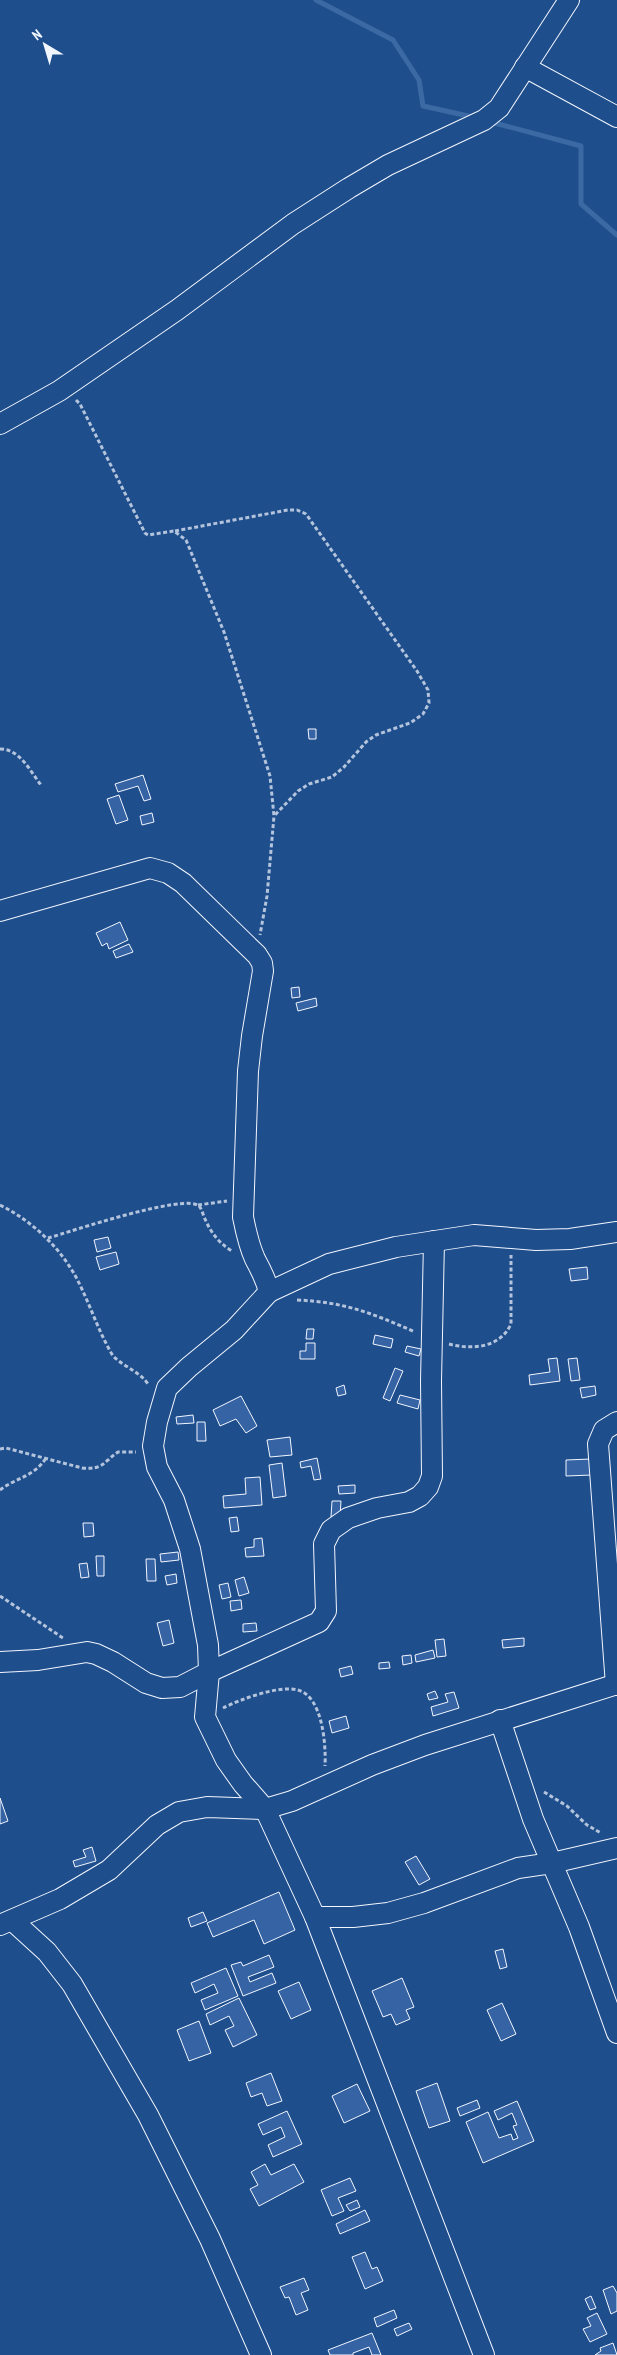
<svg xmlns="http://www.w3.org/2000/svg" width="617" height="2355" font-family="'PT Sans Narrow',sans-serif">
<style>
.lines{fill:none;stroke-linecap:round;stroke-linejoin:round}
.stream{stroke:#3b69a3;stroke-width:5}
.building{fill:#3563a3;stroke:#f2f6ff}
.minor-casing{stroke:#f2f6ff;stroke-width:22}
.path{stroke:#b3c4dc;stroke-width:3;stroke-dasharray:4 2.5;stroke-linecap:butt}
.minor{stroke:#1f4e8c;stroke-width:20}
</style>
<rect width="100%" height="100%" fill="#1f4e8c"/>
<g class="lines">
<g class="stream">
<path d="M 316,0 L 393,40 L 419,80 L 423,106 L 473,117"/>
<path d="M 491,122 L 581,146 L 581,204 L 617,235"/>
</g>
</g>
<g class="building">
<path d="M 308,729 L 316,729 L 316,739 L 309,739 Z"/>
<path d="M 143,775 L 151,799 L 144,801 L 138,786 L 118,792 L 115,784 Z"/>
<path d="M 119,795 L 128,820 L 116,824 L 107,799 Z"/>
<path d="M 152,813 L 154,822 L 142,825 L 140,816 Z"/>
<path d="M 120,922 L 128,940 L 109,949 L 107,943 L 102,946 L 96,933 Z"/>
<path d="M 129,944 L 133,952 L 116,958 L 113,951 Z"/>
<path d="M 299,987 L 300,997 L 292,998 L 291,988 Z"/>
<path d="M 316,998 L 317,1006 L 298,1011 L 296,1003 Z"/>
<path d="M 108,1237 L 111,1248 L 97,1252 L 94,1240 Z"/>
<path d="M 116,1252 L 119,1264 L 100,1270 L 96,1257 Z"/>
<path d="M 587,1267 L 588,1279 L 571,1281 L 569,1269 Z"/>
<path d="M 307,1329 L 314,1329 L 313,1339 L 306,1339 Z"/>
<path d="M 375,1335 L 393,1339 L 391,1348 L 373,1344 Z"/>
<path d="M 306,1343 L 315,1343 L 315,1359 L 300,1359 L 300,1351 L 306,1351 Z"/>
<path d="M 407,1346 L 421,1349 L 419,1356 L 405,1352 Z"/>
<path d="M 557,1358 L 560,1381 L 530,1385 L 529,1375 L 550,1372 L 548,1359 Z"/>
<path d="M 577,1358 L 580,1380 L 571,1381 L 568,1359 Z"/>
<path d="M 395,1368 L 403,1371 L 390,1401 L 383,1398 Z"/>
<path d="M 344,1385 L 346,1394 L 338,1396 L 336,1388 Z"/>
<path d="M 595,1386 L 596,1395 L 582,1398 L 580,1388 Z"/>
<path d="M 400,1395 L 420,1400 L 418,1409 L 397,1403 Z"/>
<path d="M 241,1396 L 257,1426 L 246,1433 L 236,1419 L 220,1426 L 213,1410 Z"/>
<path d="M 193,1415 L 194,1423 L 177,1424 L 176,1417 Z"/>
<path d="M 197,1422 L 205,1422 L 206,1441 L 197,1441 Z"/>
<path d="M 290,1437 L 292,1455 L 270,1457 L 267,1440 Z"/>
<path d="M 317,1458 L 321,1479 L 314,1480 L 311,1466 L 301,1468 L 300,1462 Z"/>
<path d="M 591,1459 L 592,1475 L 566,1476 L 566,1460 Z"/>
<path d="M 282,1463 L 286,1496 L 273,1498 L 269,1465 Z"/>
<path d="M 260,1477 L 262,1505 L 224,1508 L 223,1496 L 246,1494 L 245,1478 Z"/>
<path d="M 355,1485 L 355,1493 L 339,1494 L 338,1486 Z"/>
<path d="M 332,1501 L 341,1501 L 340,1517 L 331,1517 Z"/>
<path d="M 237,1517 L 239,1531 L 231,1532 L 229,1518 Z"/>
<path d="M 83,1523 L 93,1523 L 94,1536 L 84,1537 Z"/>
<path d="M 262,1538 L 264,1556 L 246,1557 L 245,1548 L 254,1547 L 254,1539 Z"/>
<path d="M 178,1552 L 179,1560 L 161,1562 L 160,1554 Z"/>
<path d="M 96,1556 L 104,1556 L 104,1576 L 97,1576 Z"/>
<path d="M 146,1559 L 155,1559 L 156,1581 L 147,1581 Z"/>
<path d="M 87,1563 L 89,1577 L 81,1578 L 79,1564 Z"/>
<path d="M 176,1574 L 177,1583 L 167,1585 L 165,1576 Z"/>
<path d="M 244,1577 L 249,1593 L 239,1596 L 235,1580 Z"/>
<path d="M 228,1583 L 231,1597 L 222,1599 L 219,1585 Z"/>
<path d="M 241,1600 L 242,1609 L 231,1611 L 230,1601 Z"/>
<path d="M 169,1620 L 174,1643 L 163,1646 L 157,1623 Z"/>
<path d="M 256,1623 L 257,1631 L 243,1632 L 243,1624 Z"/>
<path d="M 524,1638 L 524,1646 L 503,1648 L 502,1640 Z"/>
<path d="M 444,1639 L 446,1656 L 437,1657 L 435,1640 Z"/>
<path d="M 433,1650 L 435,1658 L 416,1662 L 415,1655 Z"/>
<path d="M 411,1655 L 412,1663 L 403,1665 L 402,1656 Z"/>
<path d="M 389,1662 L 390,1668 L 379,1669 L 379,1663 Z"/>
<path d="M 351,1666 L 353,1674 L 341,1677 L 339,1669 Z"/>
<path d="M 435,1691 L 438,1698 L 429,1700 L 427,1694 Z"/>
<path d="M 454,1692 L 459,1708 L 433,1716 L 431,1707 L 448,1702 L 445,1694 Z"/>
<path d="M 346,1716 L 349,1728 L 332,1733 L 329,1721 Z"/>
<path d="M 0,1798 L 8,1821 L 0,1824 Z"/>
<path d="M 92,1847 L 96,1861 L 75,1867 L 73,1861 L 86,1857 L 83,1850 Z"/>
<path d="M 416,1856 L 430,1879 L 419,1885 L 405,1862 Z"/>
<path d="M 279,1892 L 295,1930 L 264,1944 L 254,1920 L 213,1937 L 207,1923 Z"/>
<path d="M 203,1912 L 207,1921 L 191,1927 L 188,1918 Z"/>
<path d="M 503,1949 L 507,1967 L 500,1969 L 495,1951 Z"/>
<path d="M 269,1955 L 274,1967 L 248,1977 L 250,1982 L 272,1973 L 276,1983 L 243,1996 L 231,1965 L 241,1962 L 243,1966 Z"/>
<path d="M 226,1968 L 238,1996 L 205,2010 L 201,2000 L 218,1993 L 214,1984 L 195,1993 L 191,1983 Z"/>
<path d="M 402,1978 L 414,2007 L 406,2010 L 410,2019 L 396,2025 L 391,2014 L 383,2017 L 372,1991 Z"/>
<path d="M 299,1982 L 311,2010 L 291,2019 L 278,1991 Z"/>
<path d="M 239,1998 L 257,2035 L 233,2047 L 225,2030 L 234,2026 L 229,2016 L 210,2025 L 206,2014 Z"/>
<path d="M 502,2003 L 516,2034 L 501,2041 L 487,2010 Z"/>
<path d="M 199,2021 L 211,2053 L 189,2061 L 177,2030 Z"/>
<path d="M 271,2073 L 282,2101 L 267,2106 L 262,2093 L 251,2097 L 246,2083 Z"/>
<path d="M 437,2083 L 450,2121 L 429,2128 L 416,2091 Z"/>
<path d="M 357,2084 L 370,2111 L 344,2123 L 332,2096 Z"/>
<path d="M 477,2100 L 480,2108 L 460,2116 L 457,2108 Z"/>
<path d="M 517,2101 L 534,2141 L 483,2163 L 466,2122 L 488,2112 L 499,2138 L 511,2134 L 513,2140 L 518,2138 L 513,2126 L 517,2125 L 512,2113 L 498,2120 L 494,2111 Z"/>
<path d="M 287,2111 L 302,2144 L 273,2157 L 268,2145 L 285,2137 L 281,2127 L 263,2135 L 258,2124 Z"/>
<path d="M 265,2164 L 271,2175 L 294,2164 L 304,2182 L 259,2206 L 250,2189 L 258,2185 L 251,2172 Z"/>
<path d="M 350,2178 L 356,2191 L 338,2198 L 344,2211 L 332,2216 L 321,2190 Z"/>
<path d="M 357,2200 L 360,2207 L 350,2211 L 346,2205 Z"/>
<path d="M 365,2210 L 370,2221 L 340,2234 L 336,2224 Z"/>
<path d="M 365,2252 L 372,2269 L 377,2267 L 383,2281 L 365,2289 L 352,2257 Z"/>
<path d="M 304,2278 L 309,2290 L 301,2293 L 308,2310 L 296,2315 L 289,2297 L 285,2298 L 280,2287 Z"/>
<path d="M 613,2286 L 617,2293 L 617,2311 L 611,2314 L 603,2290 Z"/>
<path d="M 591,2296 L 596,2308 L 590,2310 L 585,2299 Z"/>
<path d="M 394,2310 L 397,2318 L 377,2327 L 374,2318 Z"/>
<path d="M 597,2313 L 607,2334 L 590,2342 L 583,2329 L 591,2326 L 587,2318 Z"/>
<path d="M 409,2323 L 412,2329 L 397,2336 L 394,2329 Z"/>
<path d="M 372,2333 L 381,2355 L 372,2355 L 369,2347 L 353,2353 L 353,2355 L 330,2355 L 328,2350 Z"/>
<path d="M 613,2343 L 617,2355 L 595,2355 L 601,2351 L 600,2348 Z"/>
</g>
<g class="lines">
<defs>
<g id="minor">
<path d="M 525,67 L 617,117"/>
<path d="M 0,424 L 59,391 L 177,310 L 293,224 L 349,188 L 388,165 L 484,120 L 499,108 L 569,0"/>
<path d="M 0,911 L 150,868 L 168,873 L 183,883 L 257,955 L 262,963 L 263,971 L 252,1036 L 248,1071 L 243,1217 C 246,1232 249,1246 255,1259 C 261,1270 266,1279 269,1292 L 234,1330 L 189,1367 L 167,1388 L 157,1422 L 153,1446 L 157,1467 L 174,1500 L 190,1549 L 208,1645 L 209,1672 L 205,1717 L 226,1760 L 243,1784 L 265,1809 L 315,1917 L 484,2355"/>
<path d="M 269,1292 L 329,1264 L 396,1247 L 474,1235 L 536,1240 L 570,1239 L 617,1232"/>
<path d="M 0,1662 L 38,1660 L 87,1652 L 96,1654 L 113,1662 L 146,1683 L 162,1688 L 180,1687 L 209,1672 L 319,1622 L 326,1611 L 324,1544 L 331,1530 L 348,1518 L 377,1508 L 409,1502 L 420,1496 L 428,1487 L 432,1476 L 431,1381 L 434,1241"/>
<path d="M 616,1685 L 598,1444 L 604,1430 L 617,1422"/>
<path d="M 500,1720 L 533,1819 L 579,1927 L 617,2033"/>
<path d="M 315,1917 L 353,1917 L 388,1913 L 424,1903 L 518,1868 L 552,1863 L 617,1848"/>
<path d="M 13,1921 L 47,1952 L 72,1984 L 148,2115 L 210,2239 L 261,2355"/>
<path d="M 0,1925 L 60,1899 L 109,1870 L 157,1825 L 179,1812 L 207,1807 L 265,1809 L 292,1801 L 372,1765 L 425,1745 L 617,1684"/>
</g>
</defs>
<use href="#minor" class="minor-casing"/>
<g class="path">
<path d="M 76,400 L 80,404 L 145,533 L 148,535 L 174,531 L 186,540 L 224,632 L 270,776 L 274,816 L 267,896 L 260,935"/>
<path d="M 175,531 L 288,510 L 297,510 L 306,514 L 417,671 L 428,690 L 429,703 L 423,714 L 410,723 L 376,735 L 366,742 L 344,767 L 332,777 L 309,784 L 298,791 L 274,816"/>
<path d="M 0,749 C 20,749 30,771 41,785"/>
<path d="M 0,1205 C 32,1221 60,1247 77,1279 C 90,1304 98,1331 113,1356 C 124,1367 139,1371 148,1384"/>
<path d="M 198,1205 L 227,1201"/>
<path d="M 48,1238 C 70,1232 184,1193 199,1206 C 202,1209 203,1215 205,1219 C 211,1233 219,1243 232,1251"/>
<path d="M 297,1300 C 344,1302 372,1313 415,1332"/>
<path d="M 449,1344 C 472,1350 500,1348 511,1324 L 511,1255"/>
<path d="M 0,1449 L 6,1448 L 82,1468 C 104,1470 103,1462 118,1452 L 136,1452"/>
<path d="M 0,1490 C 17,1477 34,1477 46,1458"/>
<path d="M 0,1596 L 63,1638"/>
<path d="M 223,1708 C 241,1699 279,1685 298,1690 C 323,1697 326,1745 325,1766"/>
<path d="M 544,1792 L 567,1806 L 587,1825 L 601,1833"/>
</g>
<use href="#minor" class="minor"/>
</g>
<g transform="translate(45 45) rotate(322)" stroke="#1f4e8c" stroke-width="4" paint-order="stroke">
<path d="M0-4L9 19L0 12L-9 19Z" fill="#f2f6ff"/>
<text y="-8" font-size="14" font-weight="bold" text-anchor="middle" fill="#f2f6ff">N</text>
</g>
</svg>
